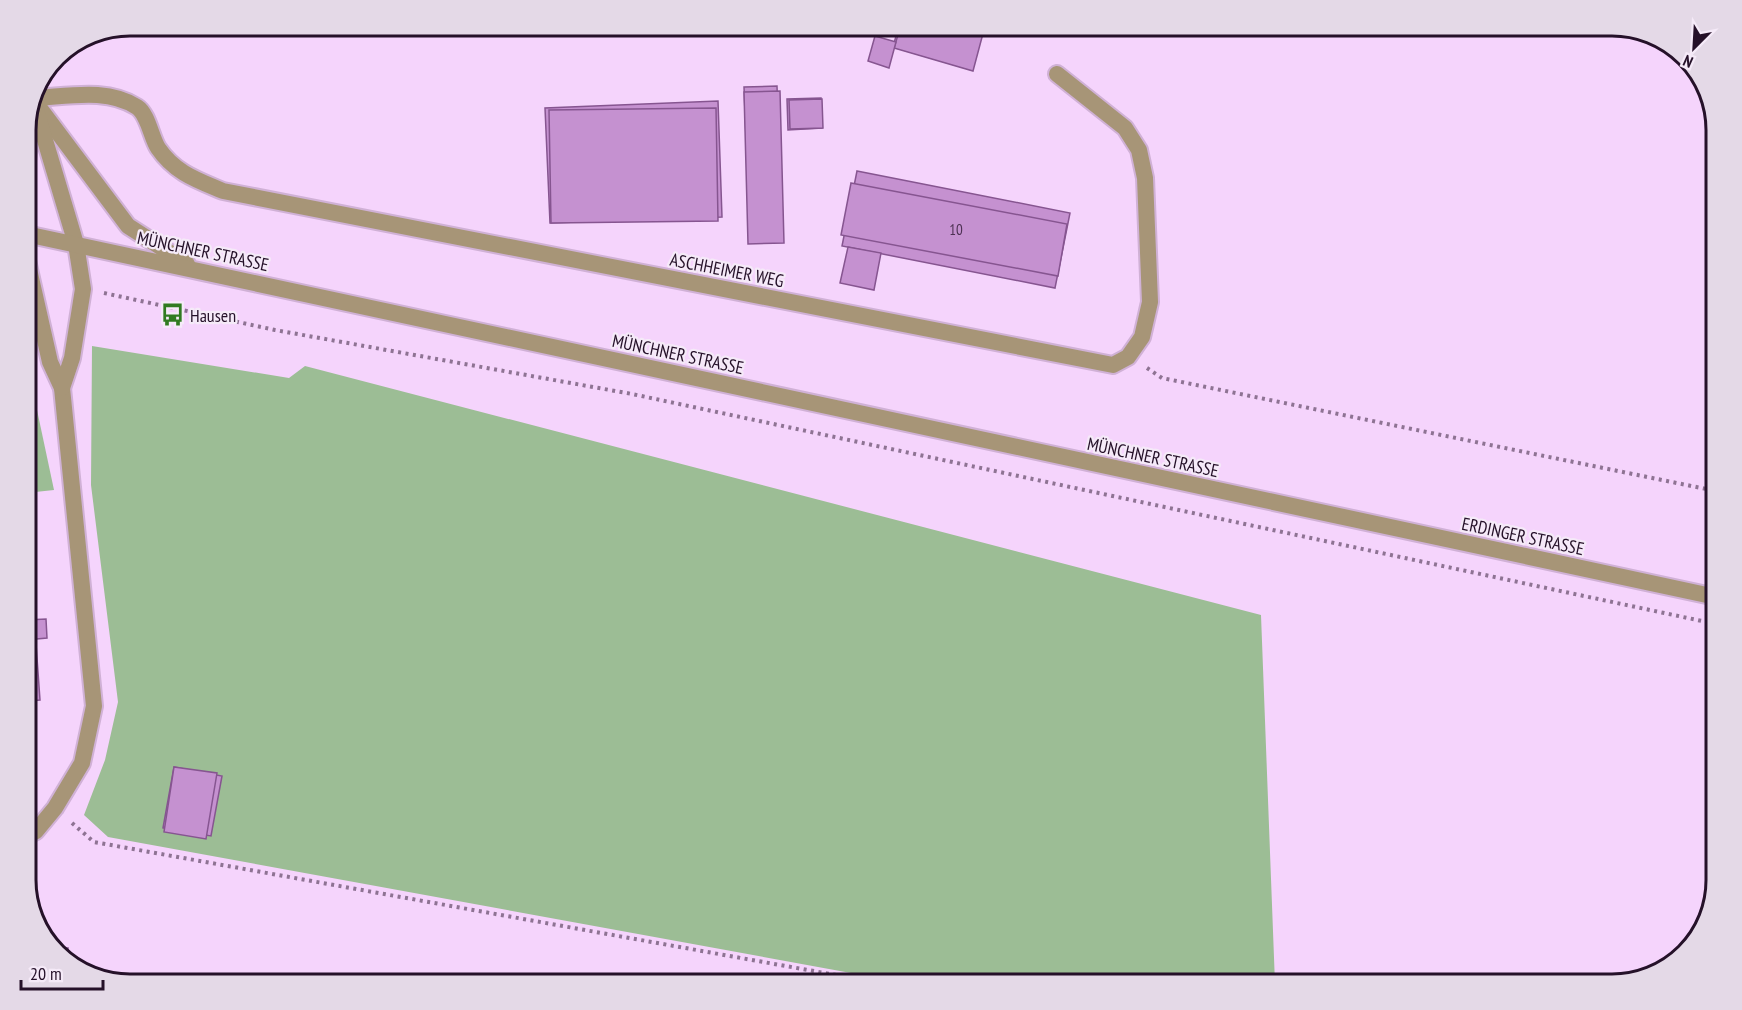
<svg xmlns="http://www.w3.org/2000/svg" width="1742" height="1010" font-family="'PT Sans Narrow',sans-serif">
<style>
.green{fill:#9cbd95}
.building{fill:#c591d0;stroke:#865590;stroke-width:1.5}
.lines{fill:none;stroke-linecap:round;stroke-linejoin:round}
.minor-casing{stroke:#d0b1d6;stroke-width:20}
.tertiary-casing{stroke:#d0b1d6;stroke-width:20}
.path{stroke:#8e7393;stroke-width:4;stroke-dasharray:3 4.5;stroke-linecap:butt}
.minor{stroke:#a79577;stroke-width:16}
.tertiary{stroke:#a79577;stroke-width:16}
.labels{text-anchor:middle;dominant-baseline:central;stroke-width:4.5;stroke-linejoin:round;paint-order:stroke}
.number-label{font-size:15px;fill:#4d3153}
.street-label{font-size:18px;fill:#251129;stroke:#f5eaf8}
.poi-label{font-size:18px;fill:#251129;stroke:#f5eaf8;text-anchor:start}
.rim{fill:none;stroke:#251129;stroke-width:3}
</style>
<rect width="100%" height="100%" fill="#f5d4fc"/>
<g class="green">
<path d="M 92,346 L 289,378 L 305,366 L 1261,615 L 1275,984 L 911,984 L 108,837 L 84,815 L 105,760 L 118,702 L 91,485 Z"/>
<path d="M 26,410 L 37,410 L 54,490 L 26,493 Z"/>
</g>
<g class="building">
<path d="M 899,25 L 981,25 L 984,26 L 972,70 L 893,47 Z"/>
<path d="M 901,25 L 985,26 L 973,71 L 894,48 Z"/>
<path d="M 875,36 L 896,42 L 889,68 L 868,61 Z"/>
<path d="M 777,86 L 782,239 L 750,240 L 744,87 Z"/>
<path d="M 780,91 L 784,243 L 748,244 L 744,92 Z"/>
<path d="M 821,98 L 822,128 L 788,130 L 787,99 Z"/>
<path d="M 822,99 L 823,128 L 790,129 L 789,100 Z"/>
<path d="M 718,101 L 722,217 L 550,223 L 545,108 Z"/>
<path d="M 716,108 L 718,221 L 551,223 L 549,110 Z"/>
<path d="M 857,171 L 1070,213 L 1055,288 L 842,246 Z"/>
<path d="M 851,183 L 1067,224 L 1058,276 L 841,235 Z"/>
<path d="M 848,247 L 881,253 L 874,290 L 840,283 Z"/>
<path d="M 46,619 L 47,638 L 26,640 L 26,620 Z"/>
<path d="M 36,644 L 40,700 L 26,701 L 26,645 Z"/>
<path d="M 33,651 L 34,702 L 26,702 L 26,652 Z"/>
<path d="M 174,767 L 222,776 L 211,836 L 163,828 Z"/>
<path d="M 174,767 L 217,773 L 206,839 L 164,832 Z"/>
<path d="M 54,948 L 68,948 L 68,961 Z"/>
</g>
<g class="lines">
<defs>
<g id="minor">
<path d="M 37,98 C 70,96 108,88 137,107 C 148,114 151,137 158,148 C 175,173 197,180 223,191 L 1113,365 L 1128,357 L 1142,337 L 1150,302 L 1145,178 L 1139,150 L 1125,128 L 1057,74"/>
<path d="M 26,256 L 50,362 L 62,388 L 94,706 L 82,763 L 55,808 L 36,831 L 26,836"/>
<path d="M 62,388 L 72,358 L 83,289 L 76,244"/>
</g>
<g id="tertiary">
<path d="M 35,102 L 128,226 L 187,264"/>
<path d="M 36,110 L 76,244"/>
<path d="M 26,171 L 32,110"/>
<path d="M 26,234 L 1716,597"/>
</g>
</defs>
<use href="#minor" class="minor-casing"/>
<use href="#tertiary" class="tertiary-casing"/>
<g class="path">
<path d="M 104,293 L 275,330 L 632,394 L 1716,624"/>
<path d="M 1147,368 L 1162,378 L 1716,491"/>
<path d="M 72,823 L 94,842 L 886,984"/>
</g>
<use href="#minor" class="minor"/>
<use href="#tertiary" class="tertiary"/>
</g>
<defs>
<symbol id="bus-bare" viewBox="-9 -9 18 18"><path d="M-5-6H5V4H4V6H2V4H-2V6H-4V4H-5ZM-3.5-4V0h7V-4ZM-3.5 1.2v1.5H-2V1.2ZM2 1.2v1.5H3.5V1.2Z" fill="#317b21" stroke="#f5eaf8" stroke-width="2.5" paint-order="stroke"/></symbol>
</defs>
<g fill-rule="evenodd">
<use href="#bus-bare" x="156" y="298" width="33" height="33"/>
</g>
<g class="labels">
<g class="number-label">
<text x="956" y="229">10</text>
</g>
<g class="street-label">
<text transform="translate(203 251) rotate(12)">MÜNCHNER STRASSE</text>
<text transform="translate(727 270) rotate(11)">ASCHHEIMER WEG</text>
<text transform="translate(678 354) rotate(12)">MÜNCHNER STRASSE</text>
<text transform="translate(1153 457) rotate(12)">MÜNCHNER STRASSE</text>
<text transform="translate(1523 536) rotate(12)">ERDINGER STRASSE</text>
</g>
<g class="poi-label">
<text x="190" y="315">Hausen</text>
</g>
</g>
<path d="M0 0H1742V1010H0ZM130 36H1612A94 94 0 0 1 1706 130V880A94 94 0 0 1 1612 974H130A94 94 0 0 1 36 880V130A94 94 0 0 1 130 36Z" fill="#e4d9e7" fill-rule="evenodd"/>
<path class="rim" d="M130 36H1612A94 94 0 0 1 1706 130V880A94 94 0 0 1 1612 974H130A94 94 0 0 1 36 880V130A94 94 0 0 1 130 36Z"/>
<g transform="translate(1694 48) rotate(204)" stroke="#f5eaf8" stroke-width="4.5" paint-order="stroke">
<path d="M0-4.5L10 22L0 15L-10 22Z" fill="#251129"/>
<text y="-9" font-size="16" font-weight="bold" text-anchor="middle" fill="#251129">N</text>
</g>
<path d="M21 980v9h82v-9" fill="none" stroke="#251129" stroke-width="3"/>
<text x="30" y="980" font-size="18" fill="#251129" stroke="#f5eaf8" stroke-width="4.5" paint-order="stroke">20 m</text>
</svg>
